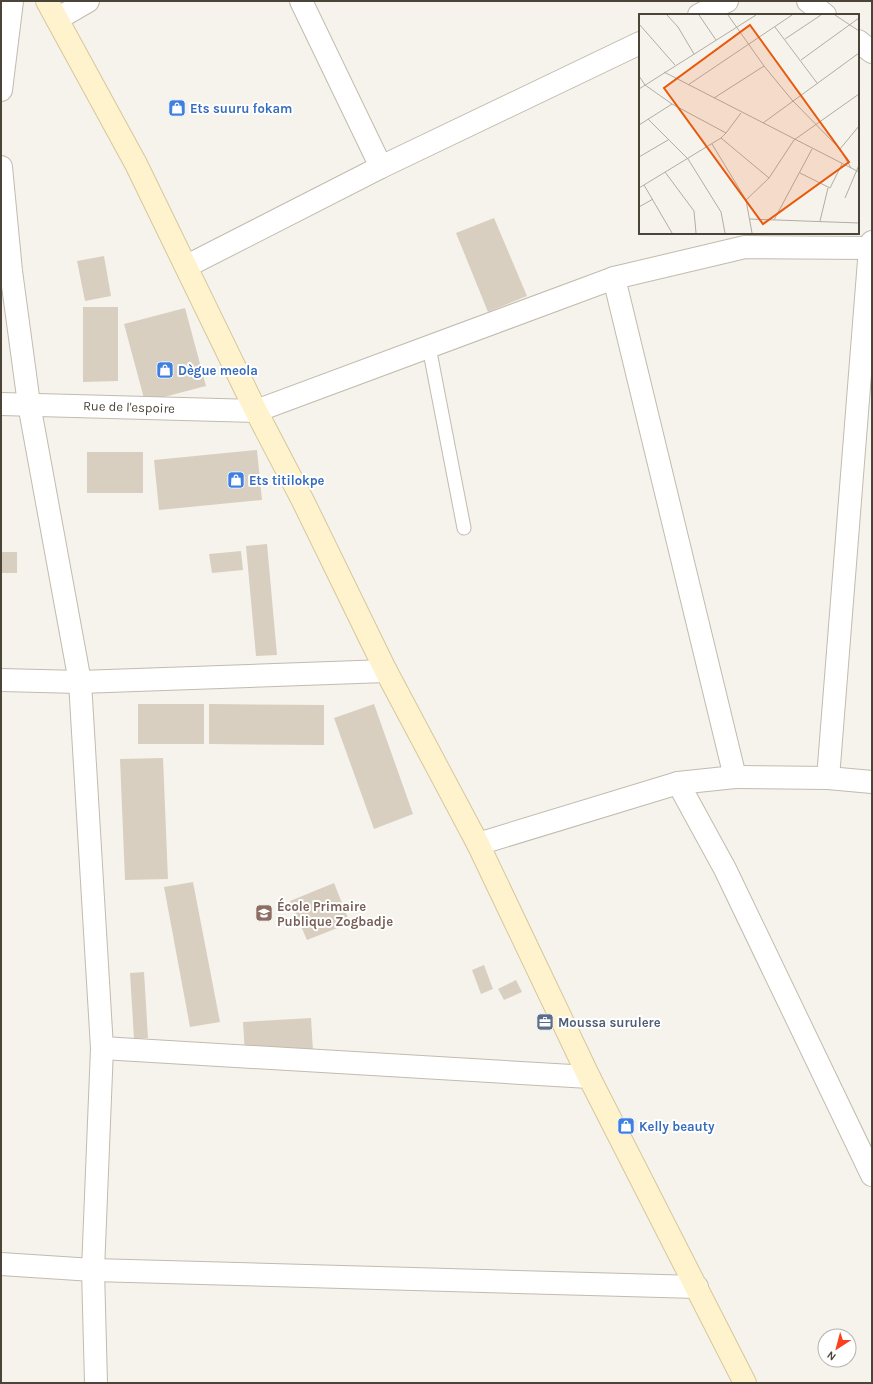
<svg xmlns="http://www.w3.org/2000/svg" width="873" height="1384" font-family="Karla,sans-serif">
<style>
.building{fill:#d8cfc1}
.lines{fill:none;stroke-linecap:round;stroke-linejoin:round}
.lane-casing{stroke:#c2bbae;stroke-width:15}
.street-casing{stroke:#c2bbae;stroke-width:24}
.secondary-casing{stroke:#d6c79b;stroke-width:24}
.lane{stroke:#fff;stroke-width:13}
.street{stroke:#fff;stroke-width:22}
.secondary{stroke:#fff3cd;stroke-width:22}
.labels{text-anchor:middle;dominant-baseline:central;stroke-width:4;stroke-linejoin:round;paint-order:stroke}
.shop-label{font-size:13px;font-weight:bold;fill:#366cbe;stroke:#fff;text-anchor:start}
.street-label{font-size:13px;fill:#4b4439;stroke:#fff}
.education-label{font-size:13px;font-weight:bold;fill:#785e54;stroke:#fff;text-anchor:start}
.service-label{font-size:13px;font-weight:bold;fill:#4e5e75;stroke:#fff;text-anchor:start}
.inset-road{fill:none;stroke:#b2ada4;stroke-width:1}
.view{fill:#e8590c;fill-opacity:0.15;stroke:#e8590c;stroke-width:2}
.inset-edge{fill:none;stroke:#4b4439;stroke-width:2}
</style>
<rect width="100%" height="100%" fill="#f6f3ec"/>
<g class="building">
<path d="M 494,218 L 527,296 L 488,312 L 456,233 Z"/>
<path d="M 104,256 L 111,296 L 85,301 L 77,261 Z"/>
<path d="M 83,307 L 118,307 L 118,381 L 83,382 Z"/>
<path d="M 185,308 L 206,386 L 145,402 L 124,324 Z"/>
<path d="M 257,450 L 262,500 L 159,510 L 154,460 Z"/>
<rect x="87" y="452" width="56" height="41"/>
<path d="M 267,544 L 277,655 L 256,656 L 246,546 Z"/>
<path d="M 241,551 L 243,570 L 212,573 L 209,554 Z"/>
<rect x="1" y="552" width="16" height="21"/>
<rect x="138" y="704" width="66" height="40"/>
<path d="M 209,704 L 324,705 L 324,745 L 209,744 Z"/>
<path d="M 374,704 L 413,814 L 374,829 L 334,718 Z"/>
<path d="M 163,758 L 168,879 L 125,880 L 120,759 Z"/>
<path d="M 193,882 L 220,1022 L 190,1027 L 164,887 Z"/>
<path d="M 334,883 L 350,923 L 307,940 L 290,901 Z"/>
<path d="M 484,965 L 493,989 L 481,994 L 472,970 Z"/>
<path d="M 144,972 L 148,1038 L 134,1039 L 130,973 Z"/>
<path d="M 516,980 L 522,992 L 504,1000 L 498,989 Z"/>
<path d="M 311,1018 L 313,1051 L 245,1055 L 243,1022 Z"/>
</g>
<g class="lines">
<defs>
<path id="lane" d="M 429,347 L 464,528"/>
<g id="street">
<path d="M 301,1 L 381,167"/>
<path d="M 808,1 L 825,15"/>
<path d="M 699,15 L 727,1"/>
<path d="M 57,19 L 88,1"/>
<path d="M 858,41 L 872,52"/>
<path d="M 1,90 L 12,1"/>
<path d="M 1,167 L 11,271 L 29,404 L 80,682 L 102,1048 L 93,1270 L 96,1383"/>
<path d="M 187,266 L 381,167 L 640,43"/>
<path d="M 614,278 L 735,777 L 678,783 L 725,869 L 872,1175"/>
<path d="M 1,404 L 256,411 L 614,278 L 745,247 L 870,248"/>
<path d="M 1,680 L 80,682 L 386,671"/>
<path d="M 735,777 L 828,778 L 872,782"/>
<path d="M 828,778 L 870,248 L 872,242"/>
<path d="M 478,844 L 678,783"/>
<path d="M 102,1048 L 589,1077"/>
<path d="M 1,1264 L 93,1270 L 697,1287"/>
</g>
<path id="secondary" d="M 47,1 L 136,164 L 256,411 L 303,501 L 386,671 L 478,844 L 589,1077 L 745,1383"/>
</defs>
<use href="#lane" class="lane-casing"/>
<use href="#street" class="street-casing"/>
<use href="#secondary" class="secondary-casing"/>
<use href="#lane" class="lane"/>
<use href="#street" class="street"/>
<use href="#secondary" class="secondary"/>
</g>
<defs>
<symbol id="shop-square" viewBox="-11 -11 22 22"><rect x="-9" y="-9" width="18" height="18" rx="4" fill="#3f7fe0" stroke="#fff"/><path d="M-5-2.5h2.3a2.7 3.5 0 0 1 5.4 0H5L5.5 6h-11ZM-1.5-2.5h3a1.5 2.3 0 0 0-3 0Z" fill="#fff"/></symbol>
<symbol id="school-square" viewBox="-11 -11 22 22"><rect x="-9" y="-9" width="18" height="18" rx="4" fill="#8d6e63" stroke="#fff"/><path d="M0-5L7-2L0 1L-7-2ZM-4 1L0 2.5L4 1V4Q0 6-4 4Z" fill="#fff"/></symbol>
<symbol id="office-square" viewBox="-11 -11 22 22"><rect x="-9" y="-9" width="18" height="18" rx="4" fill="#5c6f8a" stroke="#fff"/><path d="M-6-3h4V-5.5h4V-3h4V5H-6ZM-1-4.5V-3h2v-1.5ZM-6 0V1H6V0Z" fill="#fff"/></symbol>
</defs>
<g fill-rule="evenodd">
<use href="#shop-square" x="167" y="98" width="20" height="20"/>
<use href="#shop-square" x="155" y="360" width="20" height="20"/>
<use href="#shop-square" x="226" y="470" width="20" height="20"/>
<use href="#school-square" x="254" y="903" width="20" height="20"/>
<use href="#office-square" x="535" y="1012" width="20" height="20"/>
<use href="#shop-square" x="616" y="1116" width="20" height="20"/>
</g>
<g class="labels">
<g class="shop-label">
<text x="190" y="108">Ets suuru fokam</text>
<text x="178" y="370">Dègue meola</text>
<text x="249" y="480">Ets titilokpe</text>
<text x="639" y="1126">Kelly beauty</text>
</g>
<g class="street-label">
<text transform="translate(129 407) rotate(2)">Rue de l'espoire</text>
</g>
<g class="education-label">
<text x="277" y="906">École Primaire<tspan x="277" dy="15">Publique Zogbadje</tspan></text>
</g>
<g class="service-label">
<text x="558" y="1022">Moussa surulere</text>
</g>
</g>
<g transform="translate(639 14)">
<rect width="220" height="220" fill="#f6f3ec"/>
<path class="inset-road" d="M 28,1 L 39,13 L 55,40M 60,1 L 77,26M 89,1 L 125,52 L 153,86 L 201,135 L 212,154M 196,1 L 220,17M 0,10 L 36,51M 136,13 L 178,69M 146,25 L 182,1M 162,46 L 220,4M 25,58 L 220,158M 0,62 L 6,71 L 33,90 L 87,119 L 82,124 L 130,164M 49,71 L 153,1M 0,75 L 117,1M 75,84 L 125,52M 9,105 L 49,145 L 82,198 L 86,219M 124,109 L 220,39M 0,111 L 33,90M 87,119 L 102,99M 73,130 L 107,186 L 113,219M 201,135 L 220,112M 0,143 L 29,126M 26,158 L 55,197 L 57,219M 161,159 L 191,174 L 203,150M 5,171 L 33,219M 0,174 L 82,124M 206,184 L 220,151M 107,186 L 130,164 L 155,126 L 220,80M 0,193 L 14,185M 110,205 L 220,209M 135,206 L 173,135M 181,207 L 189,174"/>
<path class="view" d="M 111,11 L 210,148 L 124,210 L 25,74 Z"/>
<rect width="220" height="220" class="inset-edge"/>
</g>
<rect width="873" height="1384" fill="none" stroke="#4b4439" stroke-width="4"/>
<g transform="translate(837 1348) rotate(216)"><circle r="19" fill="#ffffff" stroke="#b7b4b0"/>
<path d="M0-3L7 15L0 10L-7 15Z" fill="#fc3f1d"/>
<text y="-6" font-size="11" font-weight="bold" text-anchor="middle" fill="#4b4439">N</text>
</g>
</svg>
